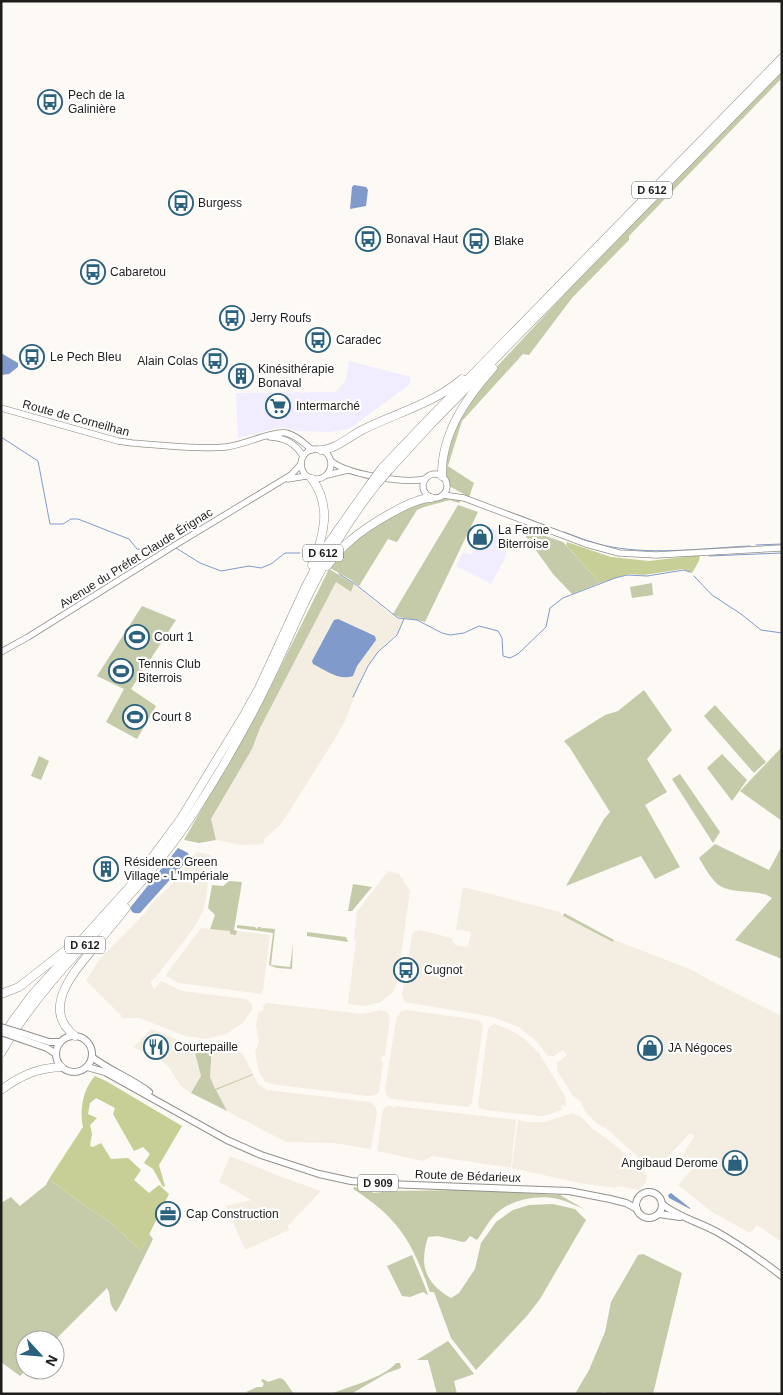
<svg xmlns="http://www.w3.org/2000/svg" width="783" height="1395" font-family="Arial,sans-serif">
<style>
.commercial{fill:#f1edff}
.built{fill:#f4ede1}
.green{fill:#c5cba8}
.forest{fill:#c7cf96}
.water{fill:#809bcb}
.lines{fill:none;stroke-linecap:round;stroke-linejoin:round}
.stream{stroke:#809bcb;stroke-width:1}
.secondary-casing{stroke:#94918c;stroke-width:7}
.primary-casing{stroke:#94918c;stroke-width:8}
.highway-casing{stroke:#94918c;stroke-width:9}
.secondary{stroke:#fff;stroke-width:5.5}
.primary{stroke:#fff;stroke-width:6}
.highway{stroke:#fff;stroke-width:8}
.primary-bridge-casing{stroke:#94918c;stroke-width:8;stroke-linecap:butt}
.highway-bridge-casing{stroke:#94918c;stroke-width:9;stroke-linecap:butt}
.primary-bridge{stroke:#fff;stroke-width:6}
.highway-bridge{stroke:#fff;stroke-width:8}
.labels{text-anchor:middle;dominant-baseline:central;stroke-width:4.5;stroke-linejoin:round;paint-order:stroke}
.shield{fill:#fff;stroke:#626260;stroke-width:1}
.shield-label{font-size:11px;font-weight:bold;fill:#1f1e1c}
.poi-label{font-size:12px;fill:#1f1e1c;stroke:#fff;text-anchor:start}
.street-label{font-size:12px;fill:#1f1e1c;stroke:#fff}
</style>
<rect width="100%" height="100%" fill="#fdf9f4"/>
<g class="commercial">
<path d="M 349,361 L 411,377 L 409,385 L 349,429 L 330,432 L 297,431 L 281,427 L 238,438 L 236,393 L 336,392 L 346,380 Z"/>
<path d="M 480,523 L 499,532 L 501,535 L 499,538 L 508,546 L 504,560 L 491,584 L 456,566 L 463,552 L 471,555 L 476,545 L 484,548 L 484,546 L 470,538 L 477,524 L 479,525 Z"/>
</g>
<g class="built">
<path d="M 336,582 L 351,592 L 354,584 L 391,615 L 403,620 L 398,632 L 378,652 L 365,670 L 345,721 L 336,737 L 287,815 L 278,827 L 265,838 L 263,844 L 242,845 L 216,840 L 211,820 L 252,749 L 260,728 Z"/>
<path d="M 197,852 L 211,855 L 206,899 L 203,911 L 194,928 L 155,978 L 150,982 L 154,989 L 161,981 L 182,991 L 246,999 L 252,1004 L 252,1010 L 242,1024 L 236,1027 L 227,1034 L 206,1039 L 185,1036 L 140,1018 L 121,1018 L 121,1015 L 86,981 L 99,960 L 146,912 L 153,902 L 174,882 Z"/>
<path d="M 388,871 L 399,874 L 410,891 L 397,983 L 393,992 L 381,1002 L 365,1006 L 348,1004 L 356,940 L 354,939 L 357,912 Z"/>
<path d="M 463,887 L 560,912 L 563,916 L 613,942 L 614,940 L 690,969 L 715,983 L 782,1016 L 782,1242 L 757,1225 L 750,1233 L 712,1212 L 678,1185 L 693,1168 L 682,1157 L 694,1136 L 690,1133 L 656,1169 L 651,1169 L 605,1127 L 604,1128 L 598,1124 L 587,1114 L 580,1101 L 573,1096 L 557,1070 L 557,1063 L 567,1055 L 563,1050 L 554,1056 L 548,1056 L 538,1043 L 519,1027 L 493,1017 L 405,1002 L 402,995 L 412,935 L 415,931 L 420,930 L 451,938 L 455,945 L 466,947 L 468,946 L 471,932 L 459,929 L 456,930 Z"/>
<path d="M 201,928 L 230,931 L 236,935 L 237,931 L 270,935 L 263,991 L 261,991 L 261,994 L 179,983 L 166,976 L 167,973 Z"/>
<path d="M 267,1003 L 363,1014 L 381,1010 L 387,1012 L 390,1017 L 385,1056 L 382,1056 L 381,1061 L 383,1062 L 379,1092 L 375,1095 L 368,1096 L 271,1084 L 265,1082 L 259,1072 L 255,1052 L 259,1041 L 256,1025 L 259,1011 L 262,1012 L 264,1008 L 262,1006 Z"/>
<path d="M 407,1010 L 478,1020 L 481,1022 L 483,1026 L 472,1102 L 469,1107 L 391,1099 L 387,1096 L 385,1090 L 396,1020 L 401,1011 Z"/>
<path d="M 495,1024 L 508,1029 L 522,1037 L 539,1053 L 565,1096 L 566,1104 L 566,1106 L 562,1105 L 561,1107 L 563,1109 L 551,1114 L 541,1116 L 485,1110 L 479,1108 L 478,1104 L 488,1029 L 490,1026 Z"/>
<path d="M 152,1029 L 180,1041 L 193,1045 L 201,1076 L 191,1093 L 180,1085 L 168,1066 L 162,1061 L 133,1047 Z"/>
<path d="M 224,1044 L 232,1047 L 243,1054 L 253,1074 L 215,1089 L 210,1077 L 212,1045 Z"/>
<path d="M 253,1075 L 258,1084 L 267,1090 L 370,1102 L 375,1106 L 377,1112 L 371,1149 L 334,1143 L 286,1142 L 227,1111 L 216,1090 Z"/>
<path d="M 389,1105 L 395,1108 L 396,1106 L 516,1120 L 511,1168 L 432,1156 L 423,1161 L 377,1151 L 383,1109 Z"/>
<path d="M 572,1113 L 581,1117 L 593,1129 L 615,1145 L 643,1170 L 647,1176 L 646,1182 L 639,1190 L 617,1186 L 616,1188 L 579,1183 L 512,1168 L 518,1120 L 527,1122 L 545,1122 Z"/>
<path d="M 230,1156 L 279,1176 L 321,1191 L 288,1226 L 289,1230 L 245,1250 L 226,1206 L 252,1200 L 219,1182 Z"/>
</g>
<g class="green">
<path d="M 782,69 L 782,78 L 629,236 L 629,240 L 572,298 L 529,355 L 523,354 L 462,421 L 448,466 L 474,483 L 469,497 L 449,486 L 443,473 L 443,465 L 456,421 L 489,375 L 601,255 Z"/>
<path d="M 446,497 L 461,500 L 459,503 L 450,500 L 424,507 L 417,510 L 397,542 L 388,539 L 359,586 L 351,580 L 330,568 C 346,545 368,531 392,517 C 400,512 408,507 416,503 C 426,499 436,501 446,497 Z"/>
<path d="M 458,505 L 478,512 L 425,622 C 414,618 402,620 393,614 Z"/>
<path d="M 507,523 L 563,542 L 600,583 L 572,594 L 553,574 L 520,528 Z"/>
<path d="M 329,569 L 354,584 L 351,592 L 336,582 L 260,728 L 252,749 L 211,819 L 216,840 L 199,843 L 184,840 L 267,694 Z"/>
<path d="M 652,583 L 653,595 L 632,598 L 630,587 Z"/>
<path d="M 142,606 L 176,620 L 131,689 L 156,706 L 137,739 L 106,722 L 124,689 L 97,676 Z"/>
<path d="M 644,690 L 672,730 L 647,759 L 667,792 L 645,805 L 680,867 L 655,879 L 641,856 L 566,886 L 604,819 L 610,812 L 570,748 L 564,741 L 605,715 L 618,711 Z"/>
<path d="M 715,705 L 766,762 L 754,773 L 704,716 Z"/>
<path d="M 782,747 L 782,821 L 740,791 Z"/>
<path d="M 722,754 L 747,780 L 732,801 L 707,768 Z"/>
<path d="M 39,756 L 49,761 L 41,780 L 31,776 Z"/>
<path d="M 680,774 L 720,832 L 713,843 L 672,779 Z"/>
<path d="M 715,844 L 769,870 L 782,846 L 782,959 L 735,940 L 772,898 C 758,888 735,895 720,886 C 711,880 704,866 699,858 Z"/>
<path d="M 229,881 L 242,882 L 234,930 L 237,931 L 236,935 L 230,934 L 230,931 L 210,929 L 215,915 L 208,908 L 212,885 L 223,886 Z"/>
<path d="M 353,884 L 372,887 L 352,911 L 348,911 Z"/>
<path d="M 564,913 L 614,940 L 613,942 L 563,916 Z"/>
<path d="M 237,925 L 255,927 L 257,929 L 258,927 L 261,927 L 261,929 L 263,928 L 275,929 L 271,965 L 290,967 L 293,943 L 292,969 L 277,968 L 269,965 L 273,933 L 237,928 Z"/>
<path d="M 307,932 L 346,937 L 348,942 L 307,936 Z"/>
<path d="M 193,1045 C 199,1052 207,1053 212,1045 L 210,1077 L 215,1089 L 253,1074 L 253,1075 L 216,1090 L 227,1111 L 191,1093 L 201,1076 Z"/>
<path d="M 49,1179 L 81,1203 L 110,1222 L 141,1251 L 149,1234 L 153,1239 L 121,1304 L 116,1312 C 107,1302 112,1296 107,1288 L 55,1340 L 25,1340 L 26,1370 L 20,1376 L 1,1362 L 1,1203 L 11,1197 L 20,1206 L 46,1185 Z"/>
<path d="M 354,1187 L 372,1191 L 373,1193 L 391,1191 L 466,1190 L 560,1195 L 584,1209 C 576,1206 567,1201 558,1199 C 537,1194 507,1200 493,1217 C 487,1224 482,1233 477,1240 L 470,1236 L 466,1241 L 463,1242 L 438,1236 L 428,1237 C 419,1266 425,1283 451,1298 L 459,1293 L 475,1269 L 481,1243 L 496,1222 L 513,1210 L 529,1205 L 553,1204 L 575,1209 L 586,1220 L 540,1299 L 526,1317 L 476,1370 L 451,1338 L 434,1292 L 430,1292 C 412,1242 399,1218 353,1189 Z"/>
<path d="M 643,1254 L 682,1273 L 653,1394 L 611,1394 L 602,1392 L 602,1394 L 575,1394 L 589,1370 L 605,1332 L 611,1302 L 638,1255 Z"/>
<path d="M 412,1255 L 428,1294 L 428,1295 L 423,1292 L 410,1297 L 402,1296 L 387,1266 Z"/>
<path d="M 448,1341 L 474,1374 L 454,1381 L 457,1394 L 437,1394 L 428,1360 L 417,1360 Z"/>
<path d="M 396,1363 L 400,1363 L 401,1368 L 387,1373 L 351,1394 L 331,1394 C 349,1386 384,1378 396,1363 Z"/>
<path d="M 280,1378 L 284,1380 L 294,1394 L 251,1394 L 246,1392 L 257,1387 L 262,1387 L 264,1384 L 261,1380 L 263,1379 L 268,1382 Z"/>
</g>
<g class="forest">
<path d="M 567,542 L 611,557 L 649,561 L 700,555 L 699,561 L 692,573 L 683,569 L 644,575 L 629,574 L 600,583 L 566,545 Z"/>
<path d="M 95,1076 L 106,1081 L 182,1126 L 159,1165 L 165,1186 L 163,1187 L 153,1169 L 144,1163 L 150,1154 L 143,1147 L 134,1151 L 113,1114 L 115,1108 L 96,1098 L 90,1103 L 88,1114 L 97,1118 L 90,1125 L 92,1134 L 90,1146 L 93,1147 L 101,1143 L 111,1159 L 128,1158 L 141,1170 L 134,1180 L 149,1193 L 159,1185 L 169,1194 L 141,1251 L 110,1222 L 81,1203 L 49,1179 L 83,1127 C 79,1110 83,1089 95,1076 Z"/>
</g>
<g class="water">
<path d="M 354,185 L 366,187 L 368,190 L 366,206 L 350,209 L 352,187 Z"/>
<path d="M 1,353 L 18,363 L 18,367 L 9,374 L 1,375 Z"/>
<path d="M 338,619 L 375,636 L 376,640 L 357,666 L 353,676 C 339,681 325,670 313,664 L 312,661 L 334,620 Z"/>
<path d="M 178,848 L 188,853 L 189,857 L 185,863 L 140,913 C 135,914 132,913 130,908 Z"/>
<path d="M 671,1193 L 690,1208 L 690,1209 L 669,1198 L 668,1195 Z"/>
</g>
<g class="lines">
<g class="stream">
<path d="M 1,437 L 38,461 L 50,524 L 63,524 L 71,519 L 78,519 L 129,539 L 137,549 L 147,550 L 171,544"/>
<path d="M 518,515 L 559,531"/>
<path d="M 564,532 C 580,538 595,544 612,547 C 656,555 705,548 750,546"/>
<path d="M 756,545 L 782,544"/>
<path d="M 176,548 L 200,563 L 221,571 L 249,566 L 261,568 L 271,564 L 285,553 L 300,553"/>
<path d="M 709,556 L 782,553"/>
<path d="M 339,574 L 355,584 L 398,618 L 417,620 L 442,633 L 450,635 L 464,633 L 479,626 L 498,631 L 502,638 L 503,656 L 510,658 L 518,654 L 546,627 L 550,608 L 563,598 L 615,578 L 627,575 L 647,576 L 684,570 L 690,572"/>
<path d="M 694,576 L 712,595 L 741,614 L 761,630 L 782,633"/>
<path d="M 353,697 L 368,666 L 378,652 L 397,635 L 404,619"/>
</g>
<defs>
<g id="secondary">
<path d="M 1,408 L 118,441 L 132,443 C 161,445 197,450 226,447 C 244,445 271,431 286,433 C 296,435 305,444 312,450"/>
<path d="M 270,437 C 285,438 295,443 303,456"/>
<circle cx="316" cy="464" r="15"/>
<path d="M 331,461 C 346,474 405,484 425,479"/>
<circle cx="435" cy="486" r="12"/>
<path d="M 327,475 L 348,470"/>
<path d="M 288,479 L 306,476"/>
<path d="M 443,495 L 464,498 L 586,544 L 619,553 L 656,555 L 782,548"/>
<path d="M 1,652 L 28,637 L 172,547 L 281,481 L 291,475 L 301,464"/>
</g>
<g id="primary">
<path d="M 24,1034 L 49,1042 L 60,1042"/>
<circle cx="74" cy="1054" r="18"/>
<path d="M 21,1039 L 47,1048 L 56,1054"/>
<path d="M 92,1057 C 110,1071 131,1078 149,1092"/>
<path d="M 87,1067 L 105,1072 L 227,1140 L 261,1155 L 319,1174 L 351,1181 L 388,1184 L 569,1191 L 610,1199 L 626,1203 L 637,1209"/>
<circle cx="649" cy="1205" r="13"/>
<path d="M 662,1204 C 678,1217 699,1222 717,1232 C 740,1245 761,1260 782,1276"/>
<path d="M 659,1214 L 680,1217"/>
</g>
<g id="highway">
<path d="M 321,450 C 336,449 349,437 362,430 C 396,413 433,404 462,379"/>
<path d="M 382,468 L 424,424 L 782,58"/>
<path d="M 389,470 L 433,422 L 782,66"/>
<path d="M 442,476 C 441,434 466,398 493,368"/>
<path d="M 312,565 C 324,536 332,506 312,479"/>
<path d="M 327,566 C 334,557 342,547 351,540 C 366,527 411,498 431,498"/>
<path d="M 1,994 L 19,987 L 66,950"/>
<path d="M 75,1036 C 41,1010 72,974 92,950 C 103,936 115,922 126,908"/>
<path d="M 1,1040 L 12,1022 L 32,995 L 134,882 L 180,820 L 244,715 L 259,688 L 306,586 L 328,544 L 371,483"/>
<path d="M 1,1053 C 52,964 136,902 191,817 C 219,774 246,728 268,682 C 284,650 297,617 313,586 C 331,549 352,515 377,484"/>
<path d="M 1,1090 C 20,1076 37,1068 61,1067"/>
</g>
</defs>
<use href="#secondary" class="secondary-casing"/>
<use href="#primary" class="primary-casing"/>
<use href="#highway" class="highway-casing"/>
<use href="#secondary" class="secondary"/>
<use href="#primary" class="primary"/>
<use href="#highway" class="highway"/>
<defs>
<g id="primary-bridge">
<path d="M 1,1027 L 24,1034"/>
<path d="M 1,1032 L 21,1039"/>
</g>
<g id="highway-bridge">
<path d="M 371,483 L 382,468"/>
<path d="M 377,484 L 389,470"/>
</g>
</defs>
<use href="#primary-bridge" class="primary-bridge-casing"/>
<use href="#highway-bridge" class="highway-bridge-casing"/>
<use href="#primary-bridge" class="primary-bridge"/>
<use href="#highway-bridge" class="highway-bridge"/>
</g>
<defs>
<symbol id="bus-ring" viewBox="-11 -11 22 22"><circle r="9.5" fill="#fff" stroke="#2b617c" stroke-width="1.5"/><path d="M-5-6H5V4H4V6H2V4H-2V6H-4V4H-5ZM-3.5-4V0h7V-4ZM-3.5 1.2v1.5H-2V1.2ZM2 1.2v1.5H3.5V1.2Z" fill="#2b617c"/></symbol>
<symbol id="building-ring" viewBox="-11 -11 22 22"><circle r="9.5" fill="#fff" stroke="#2b617c" stroke-width="1.5"/><path d="M-4-6H4V6H1V3H-1V6H-4ZM-2.5-4.3h1.7v1.8h-1.7ZM.8-4.3h1.7v1.8H.8ZM-2.5-1h1.7V.8h-1.7ZM.8-1h1.7V.8H.8Z" fill="#2b617c"/></symbol>
<symbol id="supermarket-ring" viewBox="-11 -11 22 22"><circle r="9.5" fill="#fff" stroke="#2b617c" stroke-width="1.5"/><path d="M-6-5.5h2.5l.6 2H6L4.5 2H-2.5L-4.4-4H-6ZM-1.5 3.2a1.3 1.3 0 1 0 .1 0ZM3 3.2a1.3 1.3 0 1 0 .1 0Z" fill="#2b617c"/></symbol>
<symbol id="shop-ring" viewBox="-11 -11 22 22"><circle r="9.5" fill="#fff" stroke="#2b617c" stroke-width="1.5"/><path d="M-5-2.5h2.3a2.7 3.5 0 0 1 5.4 0H5L5.5 6h-11ZM-1.5-2.5h3a1.5 2.3 0 0 0-3 0Z" fill="#2b617c"/></symbol>
<symbol id="stadium-ring" viewBox="-11 -11 22 22"><circle r="9.5" fill="#fff" stroke="#2b617c" stroke-width="1.5"/><path d="M0-5a6.5 5 0 1 0 0 10a6.5 5 0 1 0 0-10ZM-3.5-1.8h7v3.6h-7Z" fill="#2b617c"/></symbol>
<symbol id="restaurant-ring" viewBox="-11 -11 22 22"><circle r="9.5" fill="#fff" stroke="#2b617c" stroke-width="1.5"/><path d="M-5-6h1v4h1v-4h1v4h1v-4h1v5L-1.5 .5V6h-2V.5L-5-1ZM5-6V6H3V1.5H1.5Q1.5-4 5-6Z" fill="#2b617c"/></symbol>
<symbol id="office-ring" viewBox="-11 -11 22 22"><circle r="9.5" fill="#fff" stroke="#2b617c" stroke-width="1.5"/><path d="M-6-3h4V-5.5h4V-3h4V5H-6ZM-1-4.5V-3h2v-1.5ZM-6 0V1H6V0Z" fill="#2b617c"/></symbol>
</defs>
<g fill-rule="evenodd">
<use href="#bus-ring" x="36" y="88" width="28" height="28"/>
<use href="#bus-ring" x="167" y="189" width="28" height="28"/>
<use href="#bus-ring" x="354" y="225" width="28" height="28"/>
<use href="#bus-ring" x="462" y="227" width="28" height="28"/>
<use href="#bus-ring" x="79" y="258" width="28" height="28"/>
<use href="#bus-ring" x="218" y="304" width="28" height="28"/>
<use href="#bus-ring" x="304" y="326" width="28" height="28"/>
<use href="#bus-ring" x="18" y="343" width="28" height="28"/>
<use href="#bus-ring" x="201" y="347" width="28" height="28"/>
<use href="#building-ring" x="227" y="362" width="28" height="28"/>
<use href="#supermarket-ring" x="264" y="392" width="28" height="28"/>
<use href="#shop-ring" x="466" y="523" width="28" height="28"/>
<use href="#stadium-ring" x="123" y="623" width="28" height="28"/>
<use href="#stadium-ring" x="107" y="657" width="28" height="28"/>
<use href="#stadium-ring" x="121" y="703" width="28" height="28"/>
<use href="#building-ring" x="92" y="855" width="28" height="28"/>
<use href="#bus-ring" x="392" y="956" width="28" height="28"/>
<use href="#restaurant-ring" x="142" y="1033" width="28" height="28"/>
<use href="#shop-ring" x="636" y="1034" width="28" height="28"/>
<use href="#shop-ring" x="721" y="1149" width="28" height="28"/>
<use href="#office-ring" x="154" y="1200" width="28" height="28"/>
</g>
<g class="labels">
<g class="shield">
<rect x="632" y="181.5" width="40" height="17" rx="4"/>
<rect x="303" y="544.5" width="40" height="17" rx="4"/>
<rect x="65" y="936.5" width="40" height="17" rx="4"/>
<rect x="358" y="1174.5" width="40" height="17" rx="4"/>
</g>
<g class="shield-label">
<text x="652" y="190">D 612</text>
<text x="323" y="553">D 612</text>
<text x="85" y="945">D 612</text>
<text x="378" y="1183">D 909</text>
</g>
<g class="poi-label">
<text x="68" y="95">Pech de la<tspan x="68" dy="14">Galinière</tspan></text>
<text x="198" y="203">Burgess</text>
<text x="386" y="239">Bonaval Haut</text>
<text x="494" y="241">Blake</text>
<text x="110" y="272">Cabaretou</text>
<text x="250" y="318">Jerry Roufs</text>
<text x="336" y="340">Caradec</text>
<text x="50" y="357">Le Pech Bleu</text>
<text x="198" y="361" text-anchor="end">Alain Colas</text>
<text x="258" y="369">Kinésithérapie<tspan x="258" dy="14">Bonaval</tspan></text>
<text x="296" y="406">Intermarché</text>
<text x="498" y="530">La Ferme<tspan x="498" dy="14">Biterroise</tspan></text>
<text x="154" y="637">Court 1</text>
<text x="138" y="664">Tennis Club<tspan x="138" dy="14">Biterrois</tspan></text>
<text x="152" y="717">Court 8</text>
<text x="124" y="862">Résidence Green<tspan x="124" dy="14">Village - L'Impériale</tspan></text>
<text x="424" y="970">Cugnot</text>
<text x="174" y="1047">Courtepaille</text>
<text x="668" y="1048">JA Négoces</text>
<text x="718" y="1163" text-anchor="end">Angibaud Derome</text>
<text x="186" y="1214">Cap Construction</text>
</g>
<g class="street-label">
<text transform="translate(76 418) rotate(15)">Route de Corneilhan</text>
<text transform="translate(136 558) rotate(-32)">Avenue du Préfet Claude Érignac</text>
<text transform="translate(468 1176) rotate(2)">Route de Bédarieux</text>
</g>
</g>
<rect width="783" height="1395" fill="none" stroke="#1f1e1c" stroke-width="5"/>
<g transform="translate(40 1355) rotate(116)"><circle r="24" fill="#ffffff" stroke="#a5a5a4"/>
<path d="M0-4L9 19L0 12L-9 19Z" fill="#2b617c"/>
<text y="-8" font-size="14" font-weight="bold" text-anchor="middle" fill="#1f1e1c">N</text>
</g>
</svg>
